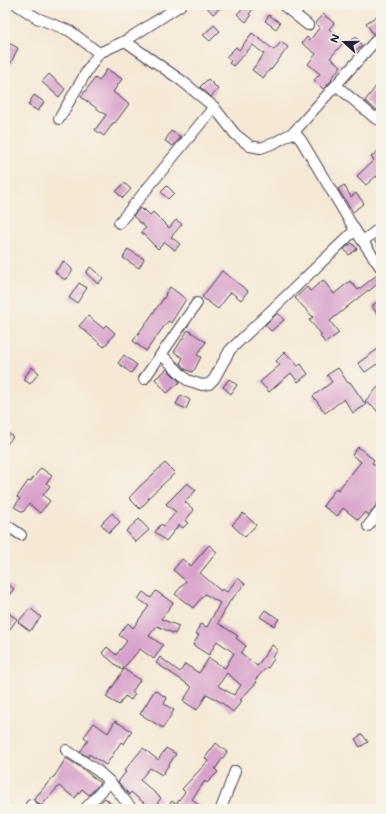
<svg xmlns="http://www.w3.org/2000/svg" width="386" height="814" font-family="Mali,sans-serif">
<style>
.building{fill:#d8a1cb;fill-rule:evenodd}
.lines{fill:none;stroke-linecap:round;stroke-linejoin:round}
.minor-casing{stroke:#424052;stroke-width:12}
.minor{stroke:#fff;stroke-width:10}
</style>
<rect width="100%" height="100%" fill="#f7f3e8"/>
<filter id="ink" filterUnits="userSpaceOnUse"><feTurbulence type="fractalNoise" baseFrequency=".025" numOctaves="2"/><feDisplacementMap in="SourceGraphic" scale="8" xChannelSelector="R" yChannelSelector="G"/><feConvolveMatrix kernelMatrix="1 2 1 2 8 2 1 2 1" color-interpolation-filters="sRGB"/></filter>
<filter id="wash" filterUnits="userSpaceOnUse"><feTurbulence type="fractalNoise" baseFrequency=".012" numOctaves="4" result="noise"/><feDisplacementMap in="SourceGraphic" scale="16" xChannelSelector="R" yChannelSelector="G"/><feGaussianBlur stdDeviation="0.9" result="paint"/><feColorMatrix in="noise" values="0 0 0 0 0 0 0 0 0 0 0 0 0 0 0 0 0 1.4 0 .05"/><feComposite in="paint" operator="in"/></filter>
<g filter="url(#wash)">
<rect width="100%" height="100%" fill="#f5e9d5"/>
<g id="blocks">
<g class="building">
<path d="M 205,5 L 224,5 L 213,14 Z"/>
<path d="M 247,5 L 256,5 L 249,14 L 251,16 L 246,22 L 237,14 Z"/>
<path d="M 323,14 L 334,23 L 329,29 L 344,42 L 330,58 L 341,66 L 331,79 L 332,80 L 323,89 L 314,80 L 320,74 L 308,64 L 316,54 L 302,43 L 307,37 L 310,40 L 320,27 L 315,23 Z"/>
<path d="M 269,15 L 280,23 L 276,29 L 265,21 Z"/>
<path d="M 377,16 L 381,23 L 381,32 L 376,32 L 373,34 L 366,23 Z"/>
<path d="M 214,25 L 220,31 L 210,41 L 203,35 Z"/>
<path d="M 252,33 L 274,50 L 281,42 L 288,47 L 271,70 L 270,69 L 263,78 L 252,70 L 264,54 L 253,45 L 233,66 L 229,63 L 231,61 L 226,57 L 236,47 L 239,50 Z"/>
<path d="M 356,37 L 362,46 L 353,52 L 347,43 Z"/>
<path d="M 7,42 L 18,48 L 5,75 L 5,47 Z"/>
<path d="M 107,69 L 122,79 L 113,92 L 129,104 L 115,123 L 114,122 L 104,136 L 95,130 L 106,115 L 81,97 L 95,78 L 99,81 Z"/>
<path d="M 49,74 L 65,89 L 59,97 L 42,82 Z"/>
<path d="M 208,79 L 218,89 L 211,97 L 200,87 Z"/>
<path d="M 377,85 L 381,88 L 381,108 L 376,110 L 365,101 Z"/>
<path d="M 34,95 L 44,102 L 38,111 L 28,105 Z"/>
<path d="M 171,131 L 181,137 L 173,146 L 165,141 Z"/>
<path d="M 381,148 L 381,182 L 376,176 L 366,185 L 357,176 L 374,160 L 371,157 Z"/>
<path d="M 124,183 L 131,189 L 123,198 L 116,192 Z"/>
<path d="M 344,185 L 351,197 L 356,193 L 364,203 L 353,212 L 338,189 Z"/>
<path d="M 167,186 L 174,193 L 168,199 L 161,192 Z"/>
<path d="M 140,208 L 143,211 L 144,209 L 150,215 L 153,212 L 169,228 L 176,220 L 182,224 L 171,237 L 180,244 L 175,250 L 165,242 L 158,249 L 141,232 L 146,228 L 133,216 Z"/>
<path d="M 381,235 L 381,252 L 374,240 Z"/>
<path d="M 352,243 L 357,249 L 349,255 L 344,249 Z"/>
<path d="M 128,249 L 144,259 L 139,268 L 123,258 Z"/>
<path d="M 64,261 L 72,269 L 72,272 L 66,279 L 63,279 L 55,272 Z"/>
<path d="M 90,267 L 103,278 L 98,284 L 86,273 Z"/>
<path d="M 222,271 L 248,291 L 241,300 L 231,292 L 218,309 L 202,297 Z"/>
<path d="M 378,274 L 381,274 L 381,281 L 369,291 L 368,290 L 330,321 L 339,333 L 325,343 L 320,336 L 322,335 L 309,320 L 313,317 L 295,298 L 307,287 L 310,291 L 323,280 L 334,294 L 350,281 L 358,290 Z"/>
<path d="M 79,283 L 87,288 L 77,303 L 69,298 Z"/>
<path d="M 170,287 L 186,299 L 171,323 L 168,321 L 146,351 L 133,341 L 166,295 L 165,294 Z"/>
<path d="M 381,299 L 381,319 L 373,308 L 373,305 Z"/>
<path d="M 278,313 L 284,320 L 271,331 L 265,325 Z"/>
<path d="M 88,316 L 103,328 L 106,325 L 115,333 L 104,347 L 79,326 Z"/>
<path d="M 188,330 L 206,342 L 197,355 L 201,357 L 195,369 L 192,372 L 185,369 L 180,363 L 183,358 L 174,352 Z"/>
<path d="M 381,347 L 381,369 L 377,364 L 365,372 L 358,363 Z"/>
<path d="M 285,352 L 298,366 L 301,364 L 308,374 L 298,382 L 291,373 L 269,392 L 260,382 L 280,365 L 276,361 Z"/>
<path d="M 124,355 L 137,365 L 131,373 L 118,363 Z"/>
<path d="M 32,367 L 39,373 L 30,384 L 23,379 Z"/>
<path d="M 338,368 L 348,383 L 350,382 L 366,405 L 353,413 L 344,399 L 325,413 L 313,396 L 332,382 L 327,375 Z"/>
<path d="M 167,369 L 180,382 L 167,393 L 155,379 Z"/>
<path d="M 229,379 L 237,385 L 231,394 L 223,387 Z"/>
<path d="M 381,384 L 381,416 L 372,405 L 371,406 L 365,401 Z"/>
<path d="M 181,395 L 190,400 L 186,409 L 176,404 Z"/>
<path d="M 5,430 L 13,437 L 5,446 Z"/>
<path d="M 358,447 L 374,460 L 372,463 L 381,470 L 381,498 L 369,515 L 365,512 L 358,520 L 343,508 L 337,516 L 323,506 L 336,488 L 338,490 L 361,462 L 352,455 Z"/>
<path d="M 165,463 L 175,473 L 148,498 L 149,499 L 140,509 L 129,498 L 139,487 Z"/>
<path d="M 41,468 L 52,476 L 46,483 L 50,486 L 43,495 L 50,501 L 40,513 L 29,504 L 23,512 L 14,507 L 20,499 L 17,497 L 28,481 L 30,482 Z"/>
<path d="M 187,483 L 196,490 L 185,502 L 194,510 L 185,521 L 188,523 L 183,528 L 179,525 L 166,541 L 155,532 L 161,524 L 164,526 L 176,512 L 166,504 Z"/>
<path d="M 112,513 L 120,522 L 109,533 L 101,524 Z"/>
<path d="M 243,513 L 256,525 L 245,537 L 232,525 Z"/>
<path d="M 139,519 L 149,530 L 136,542 L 126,531 Z"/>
<path d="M 209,545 L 217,552 L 200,573 L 221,591 L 222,589 L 227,592 L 238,578 L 245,584 L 230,601 L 218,623 L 238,636 L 236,638 L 246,646 L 241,653 L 257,666 L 272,645 L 278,650 L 272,657 L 274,659 L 268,668 L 267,667 L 255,680 L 257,682 L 240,700 L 242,701 L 233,712 L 222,703 L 207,694 L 197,710 L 183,701 L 192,687 L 156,663 L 160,657 L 180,672 L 185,664 L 199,673 L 209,658 L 225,668 L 234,653 L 217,641 L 209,655 L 193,645 L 199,635 L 196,634 L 200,624 L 207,627 L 220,603 L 205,594 L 193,608 L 175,594 L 186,581 L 173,570 L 182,559 L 191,566 ZM 227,673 L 241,685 L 234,695 L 218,686 Z"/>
<path d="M 5,582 L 14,589 L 5,600 Z"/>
<path d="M 156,591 L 173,603 L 161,619 L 179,626 L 175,634 L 157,626 L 149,636 L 163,645 L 154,659 L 140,649 L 122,670 L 102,653 L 107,647 L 116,655 L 127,641 L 119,635 L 128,623 L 133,628 L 149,606 L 138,599 L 143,592 L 151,598 Z"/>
<path d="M 30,608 L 41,617 L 30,631 L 18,622 Z"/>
<path d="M 265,610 L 279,619 L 274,626 L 260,617 Z"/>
<path d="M 5,611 L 17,619 L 10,629 L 5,626 Z"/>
<path d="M 124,669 L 140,680 L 132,692 L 135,694 L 131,700 L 125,696 L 119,705 L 106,697 Z"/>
<path d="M 155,690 L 167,698 L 164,704 L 174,710 L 163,728 L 140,714 Z"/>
<path d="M 115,721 L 132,731 L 124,744 L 121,742 L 106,765 L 89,754 L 88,757 L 80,752 L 88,740 L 84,737 L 94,723 L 108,733 Z"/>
<path d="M 362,734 L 368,742 L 360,747 L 355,739 Z"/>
<path d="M 216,743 L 227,752 L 215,769 L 218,772 L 207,783 L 205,781 L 192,799 L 203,809 L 164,809 L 172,801 L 176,804 L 185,792 L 182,789 L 208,761 L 205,758 Z"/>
<path d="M 143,748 L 158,760 L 166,748 L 176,754 L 162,775 L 150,768 L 140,780 L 161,798 L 153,809 L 151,809 L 131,792 L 129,795 L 128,793 L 118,782 L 126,772 L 124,771 Z"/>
<path d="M 66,758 L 83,769 L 100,783 L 89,795 L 82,789 L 75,798 L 59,786 L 41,806 L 34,799 L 53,777 L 54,777 Z"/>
<path d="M 105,798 L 117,809 L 94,809 Z"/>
</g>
</g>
</g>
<g filter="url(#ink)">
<use href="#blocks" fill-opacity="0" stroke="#424052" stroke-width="1"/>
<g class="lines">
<defs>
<g id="minor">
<path d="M 17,5 L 37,18 L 70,31 L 99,53"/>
<path d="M 283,5 L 308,25"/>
<path d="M 125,41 L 182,81 L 214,107 L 235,134 L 250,146 L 261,148 L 274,143 L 294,132 L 378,38"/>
<path d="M 337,86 L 376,119 L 381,114"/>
<path d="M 59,119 L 87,71 L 99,53 L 125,41 L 181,5"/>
<path d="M 294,132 L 301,140 L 355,230 L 381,268"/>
<path d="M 119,223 L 214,107"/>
<path d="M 363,241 L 381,227"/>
<path d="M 161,354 L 187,380 L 202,385 L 209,384 L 214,379 L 230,350 L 355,230"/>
<path d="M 144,379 L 197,303"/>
<path d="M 5,524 L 21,535"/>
<path d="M 368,526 L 381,510"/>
<path d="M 66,750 L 98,771 L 110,782 L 132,809"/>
<path d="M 31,805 L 35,809"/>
<path d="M 85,809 L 110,782"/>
<path d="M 221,809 L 235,771"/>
</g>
</defs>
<use href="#minor" class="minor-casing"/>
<use href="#minor" class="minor"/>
</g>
</g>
<rect width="386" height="814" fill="none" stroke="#f7f3e8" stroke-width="20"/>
<g transform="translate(344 42) rotate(291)" stroke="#f7f3e8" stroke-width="3" paint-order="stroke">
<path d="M0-3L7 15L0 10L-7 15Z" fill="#22223b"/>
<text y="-6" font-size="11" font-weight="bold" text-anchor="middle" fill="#22223b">N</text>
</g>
</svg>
